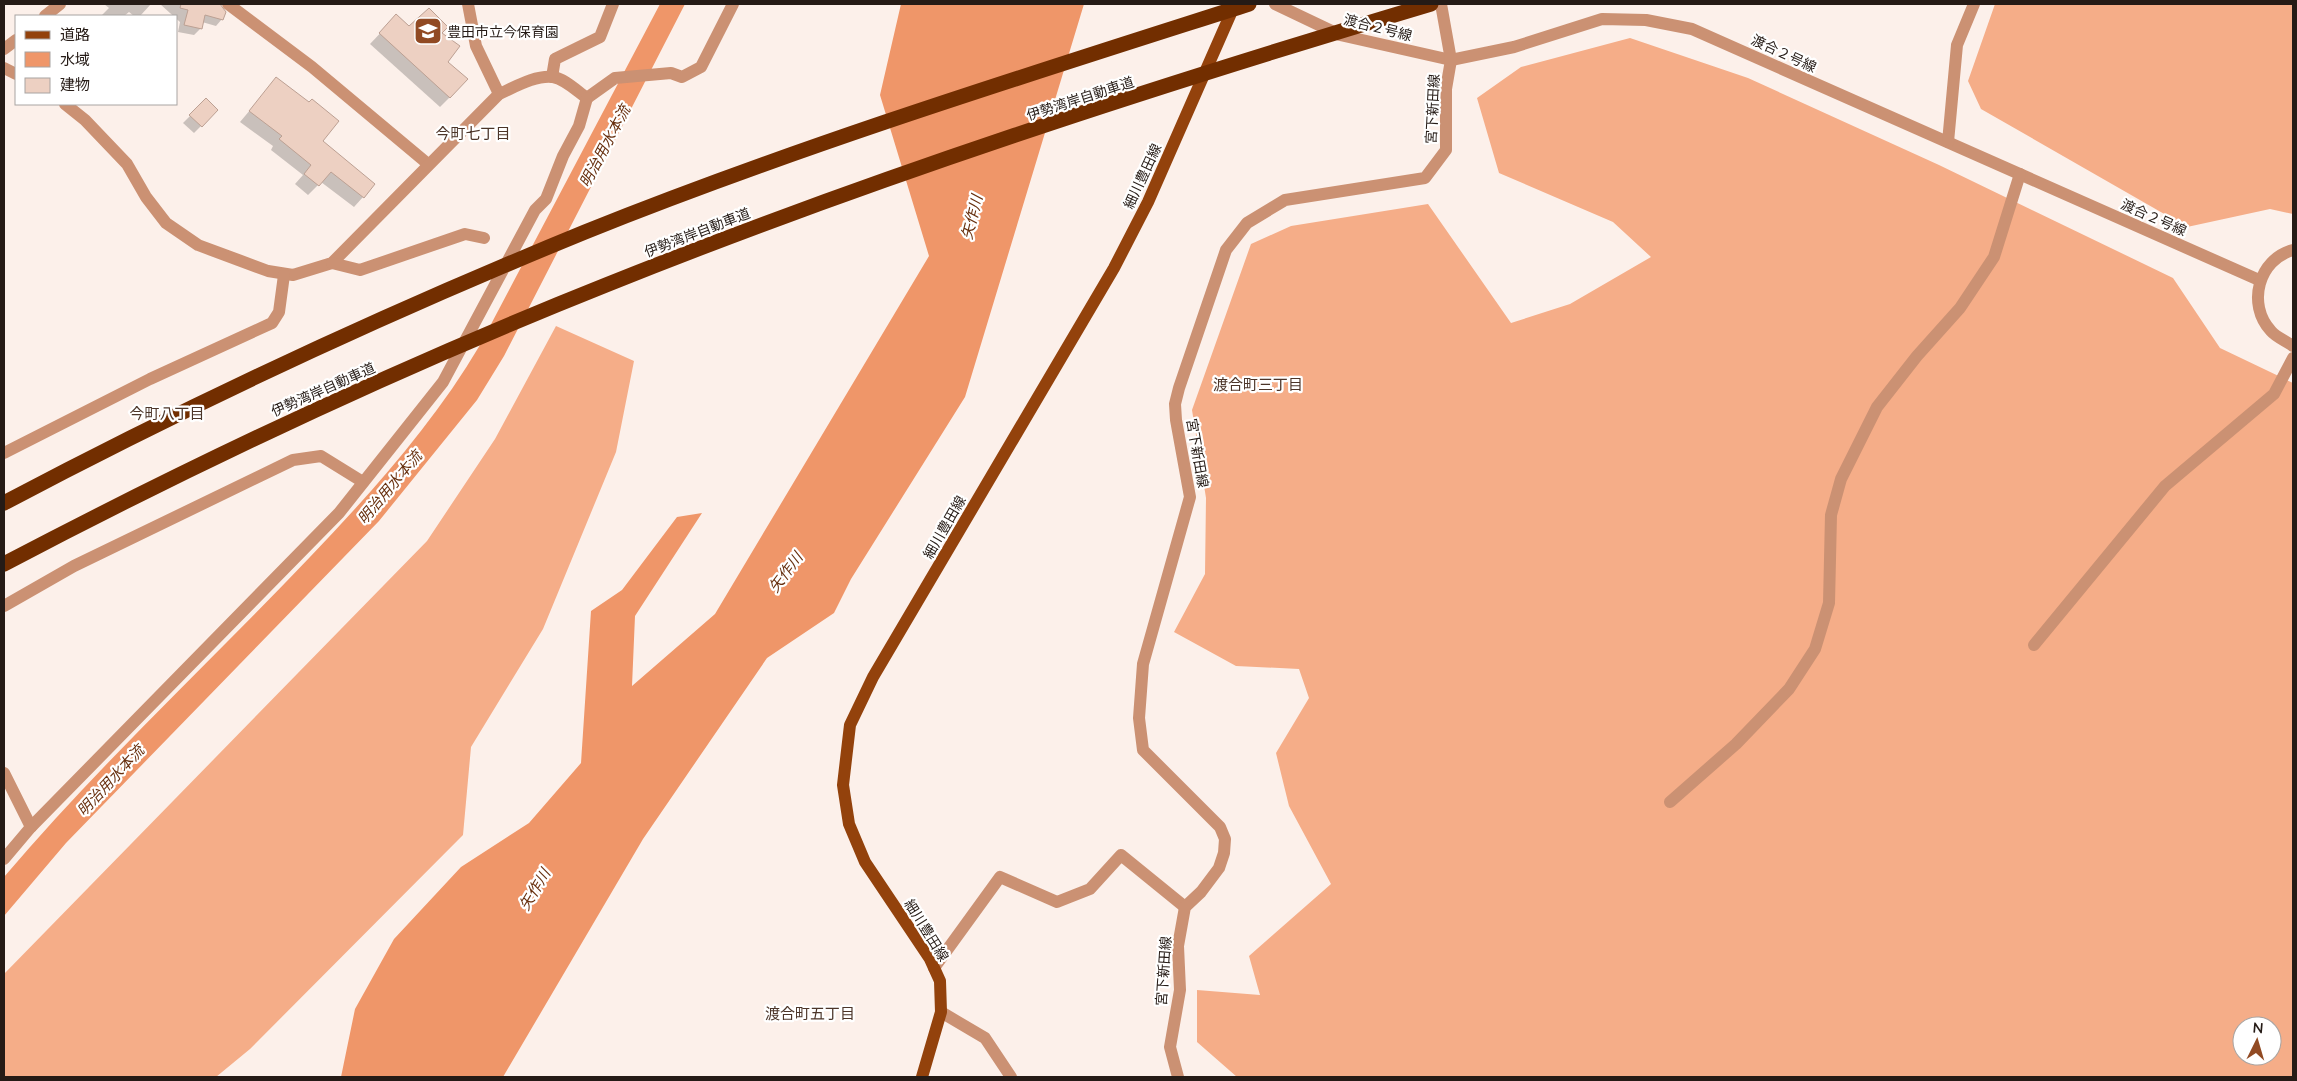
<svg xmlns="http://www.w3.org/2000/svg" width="2297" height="1081" font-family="Lato,'Noto Sans JP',sans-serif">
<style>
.forest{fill:#f5ad88;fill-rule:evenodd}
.water{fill:#ef9669}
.shadow{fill:#0003}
.building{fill:#edd0c2;stroke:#bca093}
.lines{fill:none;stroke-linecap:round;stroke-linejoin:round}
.minor{stroke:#cb9173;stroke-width:12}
.major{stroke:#93420c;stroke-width:12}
.highway-bridge{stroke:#722e00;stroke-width:15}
.labels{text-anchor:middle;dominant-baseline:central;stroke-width:4.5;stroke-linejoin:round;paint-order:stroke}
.street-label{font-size:14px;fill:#251b16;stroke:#fff}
.poi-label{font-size:14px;fill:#251b16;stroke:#fff;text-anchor:start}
.neighbourhood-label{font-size:15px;fill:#4c3529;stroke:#fff}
.water-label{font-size:15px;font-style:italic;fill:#68300f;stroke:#fff}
</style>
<rect width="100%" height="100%" fill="#fcf0ea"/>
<g class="forest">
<path d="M 1995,4 L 2293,4 L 2293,214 L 2270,209 L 2187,227 L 1981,109 L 1968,81 Z"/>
<path d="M 1630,38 L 1748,78 L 1939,165 L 2173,278 L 2220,348 L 2293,383 L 2293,1077 L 1237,1077 L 1197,1042 L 1197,990 L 1260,995 L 1249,956 L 1331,884 L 1289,806 L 1276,753 L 1309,698 L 1299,669 L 1236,666 L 1174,632 L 1205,574 L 1206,498 L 1192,410 L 1251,244 L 1291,226 L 1428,204 L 1511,323 L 1570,304 L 1651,257 L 1613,222 L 1499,173 L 1477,98 L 1521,67 ZM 2242,1026 L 2272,1026 L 2272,1056 L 2242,1056 Z"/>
<path d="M 556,326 L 634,361 L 616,452 L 543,629 L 471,747 L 463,835 L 250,1049 L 216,1077 L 4,1077 L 4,974 L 427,541 L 495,439 Z"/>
</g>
<g class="water">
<path d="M 660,4 L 685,4 L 504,356 L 477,400 L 379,521 L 66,843 L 4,916 L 4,877 C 99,765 208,664 310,557 C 372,492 434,423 480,345 Z"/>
<path d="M 901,4 L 1084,4 L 965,397 L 851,579 L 834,613 L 767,658 L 643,839 L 503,1077 L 341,1077 L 355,1009 L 394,939 L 461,867 L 529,823 L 581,763 L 591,611 L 622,590 L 677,517 L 702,513 L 635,616 L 632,686 L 715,614 L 929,256 L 880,95 Z"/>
</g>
<g class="shadow">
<path d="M 104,4 L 151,4 L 140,16 L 134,16 L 129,12 L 124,16 L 101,16 L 109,8 Z"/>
<path d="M 160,4 L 215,4 L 219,5 L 222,19 L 216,26 L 202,22 L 201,28 L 194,35 L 178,32 L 180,22 Z"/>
<path d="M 387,26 L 441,33 L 450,97 L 440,107 L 370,44 Z"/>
<path d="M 276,79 L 363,197 L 354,207 L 321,182 L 308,195 L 295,184 L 303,175 L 271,150 L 273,146 L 240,122 Z"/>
<path d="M 206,100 L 217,110 L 194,133 L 183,123 Z"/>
</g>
<g class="building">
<path d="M 181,4 L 220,4 L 226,12 L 223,20 L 205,15 L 202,29 L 184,25 L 188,10 L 180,8 Z"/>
<path d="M 429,8 L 448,27 L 442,33 L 460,46 L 448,62 L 468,79 L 450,98 L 379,33 L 396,14 L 409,26 Z"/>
<path d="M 276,77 L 309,102 L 312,99 L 339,121 L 323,141 L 375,184 L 364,198 L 331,172 L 319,186 L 304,174 L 311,165 L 279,139 L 282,136 L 249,111 Z"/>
<path d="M 206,98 L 218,110 L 202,127 L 189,115 Z"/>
</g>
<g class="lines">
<g class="minor">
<path d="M 228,4 L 312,67 L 428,164"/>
<path d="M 468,4 L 476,46 L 499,94"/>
<path d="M 1275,4 L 1340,35 L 1451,60 L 1514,47 L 1602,19 L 1646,20 L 1692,29 L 2259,280"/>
<path d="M 45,16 L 60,4"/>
<path d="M 4,49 L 16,40"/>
<path d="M 4,68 L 16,74"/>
<path d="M 552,77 L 555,59 L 600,37 L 613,4"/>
<path d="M 65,104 L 85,120 L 127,164 L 146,197 L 166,223 L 198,245 L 268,271 L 293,275 L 332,263 L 499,94 C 515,87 535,75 553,77 C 565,79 577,91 587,98 L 615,78 L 671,73 L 682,77 L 701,67 L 733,4"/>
<path d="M 1948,142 L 1957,45 L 1974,4"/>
<path d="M 2293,250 C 2259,259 2246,304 2271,331 C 2276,337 2286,341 2293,346"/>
<path d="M 332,263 L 360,270 L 465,234 L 484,238"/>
<path d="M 4,453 L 150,379 L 272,323 L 279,312 L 284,275"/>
<path d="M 4,606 L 74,566 L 293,460 L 321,456 L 363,482"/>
<path d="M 2034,645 L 2165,486 L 2274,394 L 2293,358"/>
<path d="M 4,773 L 31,827"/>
<path d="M 1670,802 L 1736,744 L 1789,689 L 1815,649 L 1829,603 L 1831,515 L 1841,479 L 1877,407 L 1917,356 L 1960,308 L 1994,257 L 2020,174"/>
<path d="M 4,859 L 31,827 L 339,513 L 443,382 L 535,210 L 546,199 L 563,156 L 579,126 L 587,98"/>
<path d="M 934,968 L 1000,877 L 1057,902 L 1090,889 L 1121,855 L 1185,907"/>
<path d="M 941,1012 L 985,1038 L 1011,1077"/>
<path d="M 1178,1077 L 1170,1047 L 1180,990 L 1178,946 L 1185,907 L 1201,892 L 1219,868 L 1224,853 L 1225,839 L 1220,827 L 1143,750 L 1139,718 L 1143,664 L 1190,497 L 1176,420 L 1175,404 L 1179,388 L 1226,250 L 1247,223 L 1285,200 L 1425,178 L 1446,150 L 1446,89 L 1451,60 L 1441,4"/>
</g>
<path class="major" d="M 922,1077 L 941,1012 L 940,981 L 930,959 L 865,862 L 849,824 L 843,785 L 850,725 L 873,677 L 1114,268 L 1148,202 L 1235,4"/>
<g class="highway-bridge">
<path d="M 4,503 C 193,403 387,313 585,232 C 802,145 1027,75 1249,4"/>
<path d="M 4,564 C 200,461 400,367 606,285 C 875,177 1153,87 1431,4"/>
</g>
</g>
<defs>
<symbol id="school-square" viewBox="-11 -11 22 22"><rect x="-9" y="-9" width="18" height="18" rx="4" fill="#914a23" stroke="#fff"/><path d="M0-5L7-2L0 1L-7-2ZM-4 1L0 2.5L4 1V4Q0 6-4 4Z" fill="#fff"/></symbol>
</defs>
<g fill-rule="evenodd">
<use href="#school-square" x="412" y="15" width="32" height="32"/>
</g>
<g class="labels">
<g class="street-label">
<text transform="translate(1378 27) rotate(14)">渡合２号線</text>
<text transform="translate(1784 53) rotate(25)">渡合２号線</text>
<text transform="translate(1080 98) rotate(-18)">伊勢湾岸自動車道</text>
<text transform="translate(1432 109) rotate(-87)">宮下新田線</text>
<text transform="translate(1142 176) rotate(-65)">細川豊田線</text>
<text transform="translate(2154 217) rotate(24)">渡合２号線</text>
<text transform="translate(697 232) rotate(-21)">伊勢湾岸自動車道</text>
<text transform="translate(323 389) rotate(-24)">伊勢湾岸自動車道</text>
<text transform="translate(1198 453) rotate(80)">宮下新田線</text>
<text transform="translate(944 527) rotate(-60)">細川豊田線</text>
<text transform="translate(927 930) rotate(58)">細川豊田線</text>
<text transform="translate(1163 971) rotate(-86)">宮下新田線</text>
</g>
<g class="poi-label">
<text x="447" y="31">豊田市立今保育園</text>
</g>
<g class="neighbourhood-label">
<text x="473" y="133">今町七丁目</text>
<text x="1258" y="384">渡合町三丁目</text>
<text x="167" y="413">今町八丁目</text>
<text x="810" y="1013">渡合町五丁目</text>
</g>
<g class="water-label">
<text transform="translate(604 146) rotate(-62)">明治用水本流</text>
<text transform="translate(971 217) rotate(-76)">矢作川</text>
<text transform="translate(389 487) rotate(-50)">明治用水本流</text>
<text transform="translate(785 572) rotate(-53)">矢作川</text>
<text transform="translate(110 780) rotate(-47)">明治用水本流</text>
<text transform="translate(534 889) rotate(-59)">矢作川</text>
</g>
</g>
<rect width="2297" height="1081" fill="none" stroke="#251b16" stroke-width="10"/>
<rect x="15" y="15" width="162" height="90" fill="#ffffff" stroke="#a8a4a2"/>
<rect x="25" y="31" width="25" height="8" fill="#93420c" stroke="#a8a4a2"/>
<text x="60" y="40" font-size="15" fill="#251b16">道路</text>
<rect x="25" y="52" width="25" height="15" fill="#ef9669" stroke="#a8a4a2"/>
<text x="60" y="65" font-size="15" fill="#251b16">水域</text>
<rect x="25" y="78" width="25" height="15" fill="#edd0c2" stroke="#a8a4a2"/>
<text x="60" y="90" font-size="15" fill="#251b16">建物</text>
<g transform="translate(2257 1041) rotate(5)"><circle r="24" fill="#ffffff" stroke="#a8a4a2"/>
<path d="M0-4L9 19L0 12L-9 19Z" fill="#914a23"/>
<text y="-8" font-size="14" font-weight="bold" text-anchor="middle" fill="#251b16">N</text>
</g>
</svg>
